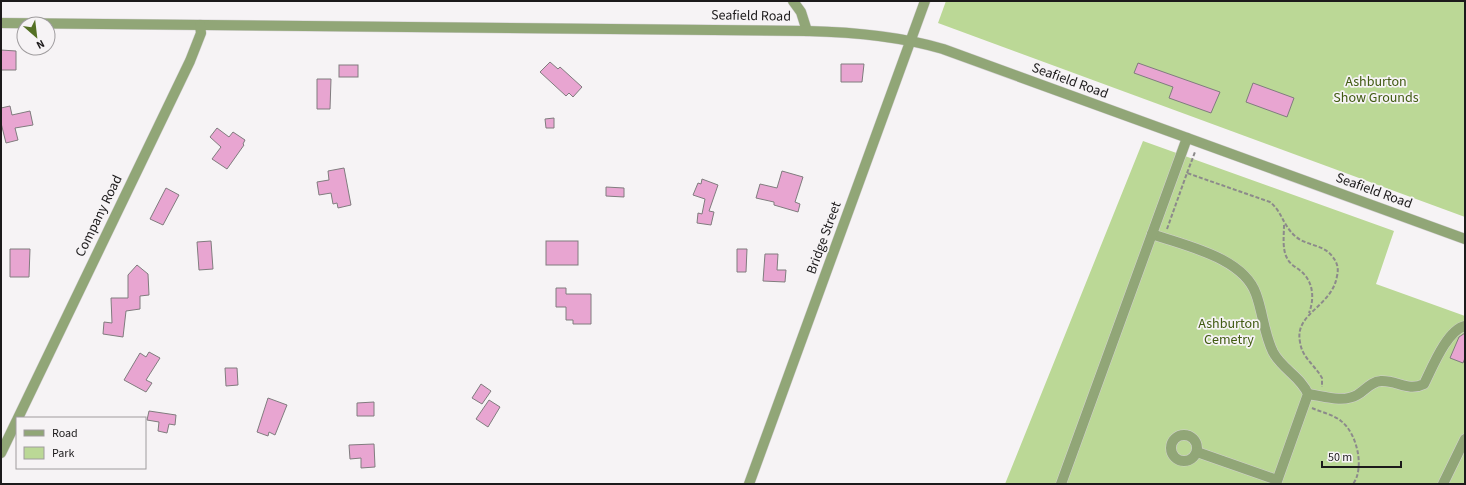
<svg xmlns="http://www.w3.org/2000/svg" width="1466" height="485" font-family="'Source Sans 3',sans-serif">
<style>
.green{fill:#bbd896}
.building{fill:#e8a5d1;stroke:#807c7e}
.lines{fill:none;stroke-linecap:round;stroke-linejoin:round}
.minor-casing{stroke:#d3d0d2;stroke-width:11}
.path{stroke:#8c8a8b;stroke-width:2;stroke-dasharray:4 2;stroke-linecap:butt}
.minor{stroke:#91a677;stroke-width:10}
.labels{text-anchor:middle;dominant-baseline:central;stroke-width:3.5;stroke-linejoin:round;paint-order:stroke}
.street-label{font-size:14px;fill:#1c1a1b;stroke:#f6f3f5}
.park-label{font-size:14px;fill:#415b12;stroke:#f6f3f5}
</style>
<rect width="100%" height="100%" fill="#f6f3f5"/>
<g class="green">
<path d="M 946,1 L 1465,1 L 1465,217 L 938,23 Z"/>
<path d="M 1143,141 L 1394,231 L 1376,284 L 1465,316 L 1465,484 L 1005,484 Z"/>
</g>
<g class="building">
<path d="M 1,50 L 16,51 L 16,70 L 1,70 Z"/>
<path d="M 550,62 L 558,69 L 560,67 L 582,87 L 573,97 L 569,93 L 566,96 L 540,72 Z"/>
<path d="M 1138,63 L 1220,92 L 1211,113 L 1169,98 L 1173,87 L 1134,73 Z"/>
<path d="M 841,64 L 864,64 L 862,82 L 841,82 Z"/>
<rect x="339" y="65" width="19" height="12"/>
<path d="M 317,79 L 331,79 L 330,109 L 317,109 Z"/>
<path d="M 1253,83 L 1294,98 L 1287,117 L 1246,102 Z"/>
<path d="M 10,106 L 12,115 L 30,111 L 33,125 L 15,128 L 18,140 L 6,143 L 1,123 L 1,108 Z"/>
<path d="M 554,118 L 554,128 L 546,128 L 545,119 Z"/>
<path d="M 217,128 L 229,137 L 233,132 L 245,140 L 243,144 L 244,145 L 227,169 L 212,159 L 221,147 L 210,137 Z"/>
<path d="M 344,168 L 351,205 L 338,208 L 337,203 L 333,204 L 331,193 L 319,195 L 317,182 L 329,180 L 328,171 Z"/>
<path d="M 782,171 L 803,177 L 795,202 L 800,204 L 798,212 L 774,205 L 774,202 L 756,198 L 760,184 L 777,188 Z"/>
<path d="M 702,179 L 718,185 L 709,211 L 714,212 L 711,225 L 697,223 L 698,213 L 702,214 L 705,199 L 693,195 L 698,183 L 701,184 Z"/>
<path d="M 606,187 L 624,188 L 624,197 L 606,196 Z"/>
<path d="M 166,188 L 179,195 L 163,225 L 150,219 Z"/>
<path d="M 211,241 L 213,269 L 199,270 L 197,242 Z"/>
<rect x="546" y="241" width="32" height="24"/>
<path d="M 10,249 L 30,249 L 29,277 L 10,277 Z"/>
<path d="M 737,249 L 747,249 L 746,272 L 737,272 Z"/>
<path d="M 765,254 L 778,254 L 777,270 L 786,270 L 785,282 L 763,281 Z"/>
<path d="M 137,265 L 148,274 L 149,295 L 140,296 L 140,309 L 126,311 L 123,337 L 103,334 L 104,322 L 112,323 L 111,298 L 128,298 L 128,275 Z"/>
<path d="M 556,288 L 566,288 L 566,294 L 591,294 L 591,324 L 573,324 L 573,320 L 566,320 L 566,307 L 556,307 Z"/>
<path d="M 1465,333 L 1465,358 L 1463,363 L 1450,358 L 1459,337 Z"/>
<path d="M 149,352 L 160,358 L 146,380 L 152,383 L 146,392 L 124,380 L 140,353 L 146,357 Z"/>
<path d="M 225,368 L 237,368 L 238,385 L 226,386 Z"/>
<path d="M 481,384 L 491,391 L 482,404 L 472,398 Z"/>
<path d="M 268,398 L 287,405 L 275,435 L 269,432 L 268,436 L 257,432 Z"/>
<path d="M 489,400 L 500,407 L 488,427 L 476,419 Z"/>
<path d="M 374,402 L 374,416 L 357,416 L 357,403 Z"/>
<path d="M 149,411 L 176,415 L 175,425 L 169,424 L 167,433 L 158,431 L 159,422 L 147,420 Z"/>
<path d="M 374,444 L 375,467 L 361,468 L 361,458 L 350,459 L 349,445 Z"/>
</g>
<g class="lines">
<defs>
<g id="minor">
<path d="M 793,1 L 801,12 L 807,31"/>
<path d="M 1,23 L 807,31 C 853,32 899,36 943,49 L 1465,239"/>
<path d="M 1152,234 C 1185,246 1243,257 1256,294 C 1263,313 1264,334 1273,352 C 1282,369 1301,377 1308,394 L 1276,484"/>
<path d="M 1308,394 C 1323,396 1343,403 1357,395 C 1366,390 1370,382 1381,381 C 1397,380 1408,392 1424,384 C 1432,368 1447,330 1465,326"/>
<path d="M 18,418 L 190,61 L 201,33 L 200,25"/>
<circle cx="1184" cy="448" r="13"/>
<path d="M 1197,452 L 1277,480"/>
<path d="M 1,453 L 17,420"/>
<path d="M 749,484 L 925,1"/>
<path d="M 1061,484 L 1187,138"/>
<path d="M 1443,484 L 1465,439"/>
</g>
</defs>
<use href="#minor" class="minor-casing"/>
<g class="path">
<path d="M 1187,173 L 1195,152"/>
<path d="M 1284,225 C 1284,235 1282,249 1287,258 C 1290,265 1298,268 1303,273 C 1314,284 1314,300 1309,313"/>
<path d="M 1167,229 L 1187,173 L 1270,202 C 1283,213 1282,224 1295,236 C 1306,246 1323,244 1332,256 C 1337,262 1339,268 1337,276 C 1332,307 1294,313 1300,342 C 1302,358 1315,365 1322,378 L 1322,387"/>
<path d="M 1312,408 C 1321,412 1334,415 1341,421 C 1357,433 1365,468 1353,484"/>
</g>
<use href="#minor" class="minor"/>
</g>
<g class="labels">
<g class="street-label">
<text transform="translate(751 16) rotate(1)">Seafield Road</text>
<text transform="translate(1070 81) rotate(20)">Seafield Road</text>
<text transform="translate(1374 191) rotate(20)">Seafield Road</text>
<text transform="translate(99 216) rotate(-64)">Company Road</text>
<text transform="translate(824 238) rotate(-70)">Bridge Street</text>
</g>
<g class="park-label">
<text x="1376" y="82">Ashburton<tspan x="1376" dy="16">Show Grounds</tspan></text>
<text x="1229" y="324">Ashburton<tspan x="1229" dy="16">Cemetry</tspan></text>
</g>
</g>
<rect width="1466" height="485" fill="none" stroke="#1c1a1b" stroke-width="4"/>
<rect x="16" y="417" width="130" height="52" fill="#f6f3f5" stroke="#9f9c9e"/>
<rect x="24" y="430" width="20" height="6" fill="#91a677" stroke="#9f9c9e"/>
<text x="52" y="437" font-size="12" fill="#1c1a1b">Road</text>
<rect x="24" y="447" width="20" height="12" fill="#bbd896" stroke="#9f9c9e"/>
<text x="52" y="457" font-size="12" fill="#1c1a1b">Park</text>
<g transform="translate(36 36) rotate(152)"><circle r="19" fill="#f6f3f5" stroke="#9f9c9e"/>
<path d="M0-3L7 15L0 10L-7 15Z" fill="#547024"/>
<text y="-6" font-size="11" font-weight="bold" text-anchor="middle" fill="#1c1a1b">N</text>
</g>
<path d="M1322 461v6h79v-6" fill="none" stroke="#1c1a1b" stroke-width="2"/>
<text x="1328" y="461" font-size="12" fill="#1c1a1b" stroke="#f6f3f5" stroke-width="3" paint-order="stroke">50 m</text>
</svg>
